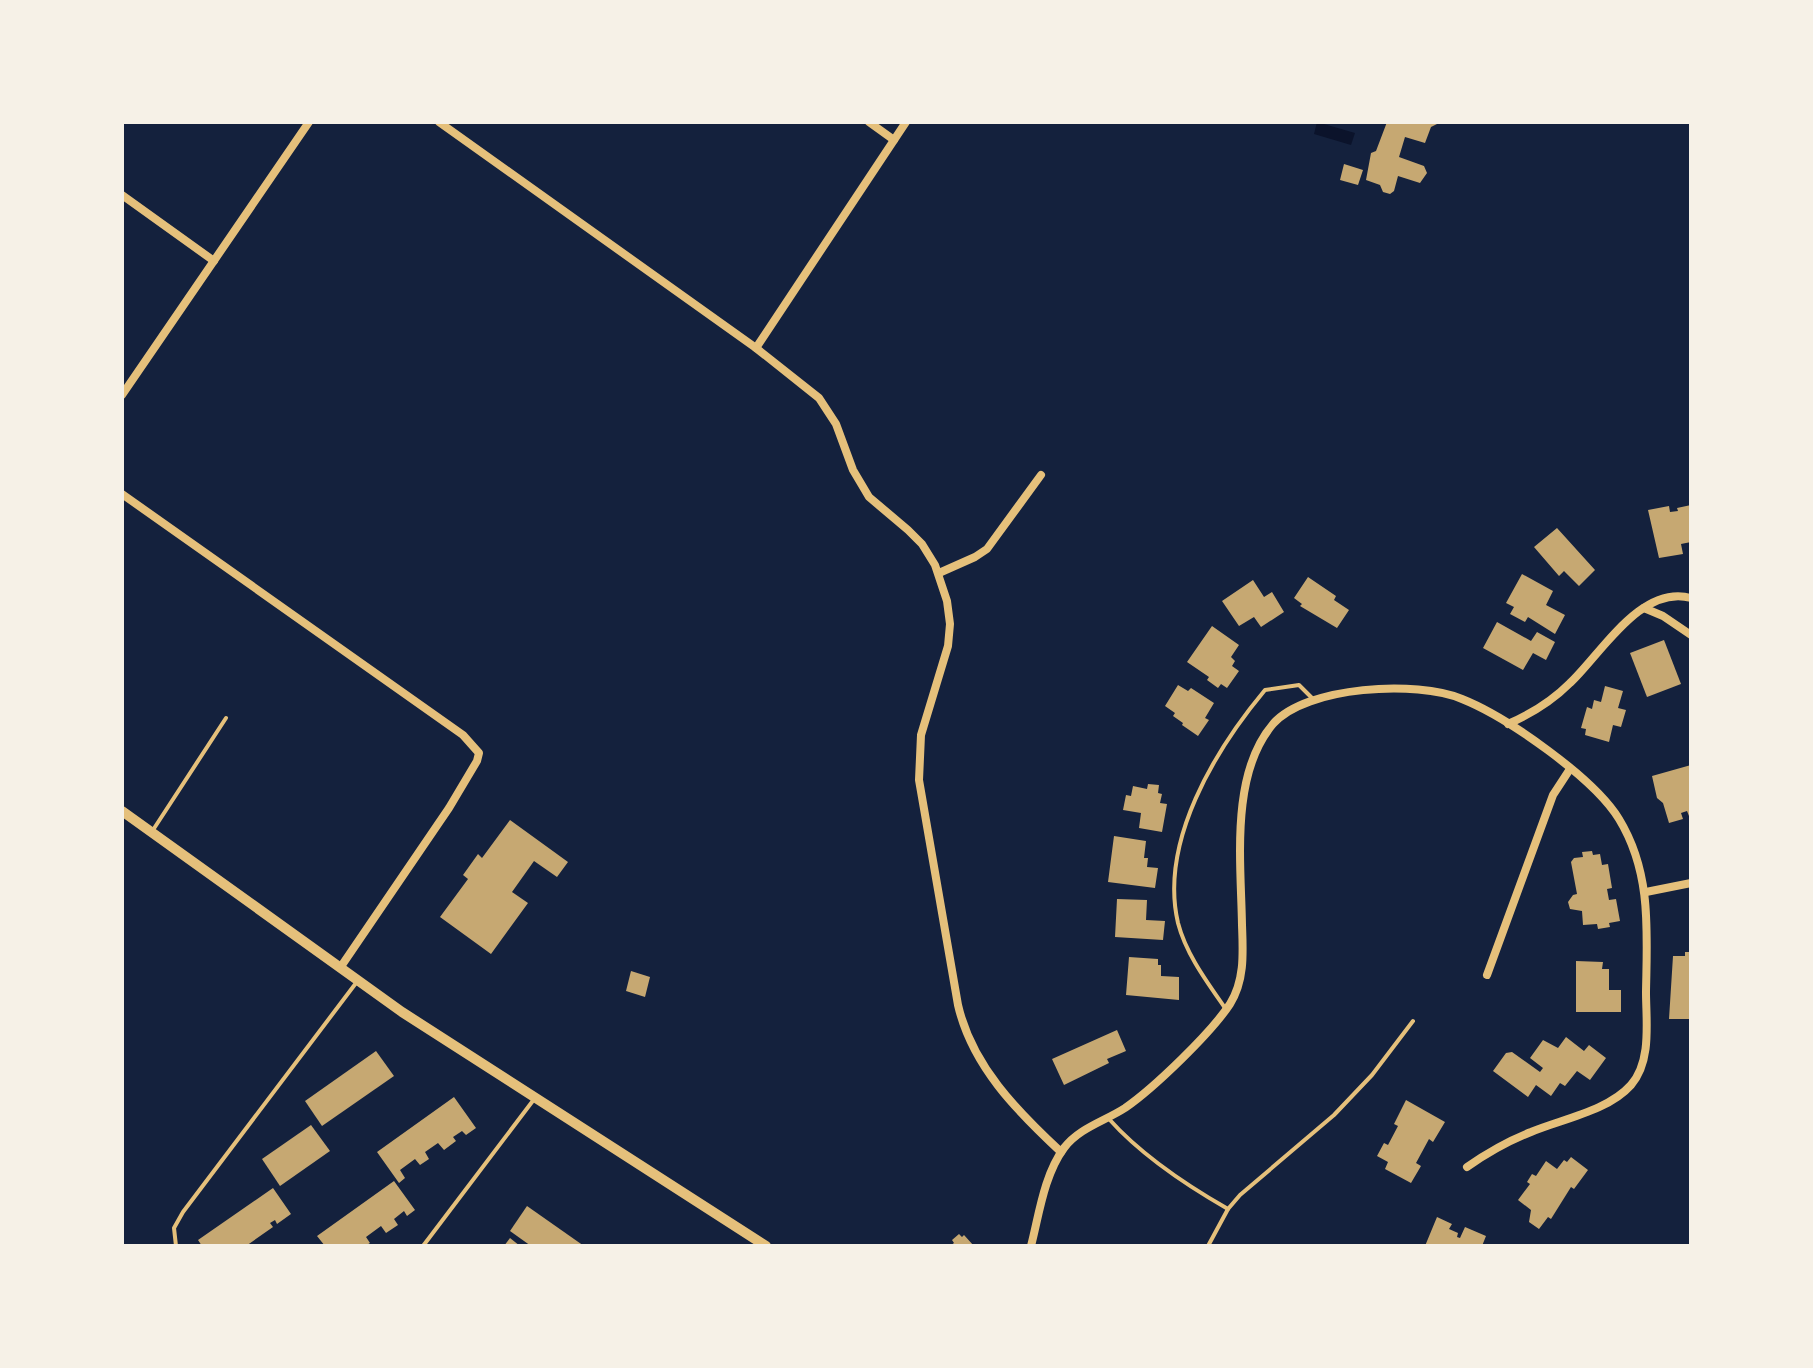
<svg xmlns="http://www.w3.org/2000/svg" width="1813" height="1368" font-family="'PT Serif',serif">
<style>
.water{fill:#0b132b}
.building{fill:#c6a872}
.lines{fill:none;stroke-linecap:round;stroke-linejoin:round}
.service{stroke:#e5c07b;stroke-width:4}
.minor{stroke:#e5c07b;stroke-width:8}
.tertiary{stroke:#e5c07b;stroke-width:10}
</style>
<rect width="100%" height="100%" fill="#14213d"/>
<path class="water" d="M 1317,122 L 1355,133 L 1351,145 L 1314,134 Z"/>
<g class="building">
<path d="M 1387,122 L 1441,122 L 1431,127 L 1425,143 L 1405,137 L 1399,157 L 1424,166 L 1427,173 L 1420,183 L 1398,176 L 1394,191 L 1390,194 L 1383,192 L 1380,185 L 1366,180 L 1371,153 L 1376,151 Z"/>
<path d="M 1344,164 L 1363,170 L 1358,185 L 1340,180 Z"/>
<path d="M 1691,505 L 1691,542 L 1681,544 L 1683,554 L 1659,558 L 1648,510 L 1669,506 L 1670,512 L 1678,511 L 1677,508 Z"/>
<path d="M 1557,528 L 1595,570 L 1579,586 L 1564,571 L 1559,576 L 1534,547 Z"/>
<path d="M 1522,574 L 1553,591 L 1546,605 L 1565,615 L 1555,634 L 1528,617 L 1525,622 L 1510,614 L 1514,607 L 1506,603 Z"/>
<path d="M 1308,577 L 1336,596 L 1334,600 L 1349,610 L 1337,628 L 1300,606 L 1302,604 L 1294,598 Z"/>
<path d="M 1253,580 L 1264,597 L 1272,592 L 1284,612 L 1261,627 L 1254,617 L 1239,626 L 1222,601 Z"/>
<path d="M 1497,622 L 1531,641 L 1537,632 L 1555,642 L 1546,660 L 1533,653 L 1523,670 L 1483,648 Z"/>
<path d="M 1212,626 L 1239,645 L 1231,657 L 1235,661 L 1232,666 L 1239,671 L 1227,688 L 1221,684 L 1218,688 L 1207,680 L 1209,677 L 1187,662 Z"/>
<path d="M 1664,640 L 1681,684 L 1647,697 L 1630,653 Z"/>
<path d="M 1178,685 L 1188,691 L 1191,688 L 1214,703 L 1205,718 L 1209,720 L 1198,736 L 1182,725 L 1183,723 L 1173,716 L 1175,713 L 1165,706 Z"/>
<path d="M 1605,686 L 1623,691 L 1618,708 L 1626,710 L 1621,727 L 1613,725 L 1609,742 L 1585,735 L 1586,729 L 1581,728 L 1587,707 L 1592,709 L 1594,700 L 1601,702 Z"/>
<path d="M 1691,765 L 1691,821 L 1687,811 L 1681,813 L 1683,819 L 1669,823 L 1663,803 L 1657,798 L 1652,776 Z"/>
<path d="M 1148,784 L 1159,785 L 1158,793 L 1162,794 L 1160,803 L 1167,804 L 1162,832 L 1139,828 L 1141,813 L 1123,810 L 1126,795 L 1131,796 L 1133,786 L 1147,789 Z"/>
<path d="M 510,820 L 568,862 L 557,877 L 534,861 L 512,892 L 528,903 L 491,954 L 440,917 L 468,879 L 463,875 L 478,854 L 482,858 Z"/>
<path d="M 1114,836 L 1146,841 L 1144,858 L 1148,858 L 1147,867 L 1158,868 L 1155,888 L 1108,882 Z"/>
<path d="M 1592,851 L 1593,855 L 1600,854 L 1602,865 L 1608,864 L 1612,888 L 1607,889 L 1609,900 L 1616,899 L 1620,921 L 1609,923 L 1610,927 L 1598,929 L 1597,924 L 1583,925 L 1582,911 L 1570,909 L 1568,902 L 1573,895 L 1577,894 L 1571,862 L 1574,858 L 1583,857 L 1582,852 Z"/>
<path d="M 1117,899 L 1147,900 L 1146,920 L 1165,921 L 1163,940 L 1115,937 Z"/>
<path d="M 1685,952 L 1691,952 L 1691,1019 L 1669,1019 L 1673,956 L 1685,956 Z"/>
<path d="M 1129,957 L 1158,959 L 1158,965 L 1161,965 L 1161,976 L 1179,977 L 1179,1000 L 1126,995 Z"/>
<path d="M 1576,961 L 1603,962 L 1602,969 L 1609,969 L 1609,990 L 1621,990 L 1621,1012 L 1576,1012 Z"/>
<path d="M 631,971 L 650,977 L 645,997 L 626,991 Z"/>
<path d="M 1117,1030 L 1126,1051 L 1107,1059 L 1109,1063 L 1064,1085 L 1052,1059 Z"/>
<path d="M 1566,1037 L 1584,1051 L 1589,1045 L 1606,1058 L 1590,1080 L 1577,1071 L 1565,1086 L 1560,1083 L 1551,1096 L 1536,1085 L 1528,1097 L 1493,1071 L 1506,1053 L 1512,1052 L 1540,1072 L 1543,1068 L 1530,1058 L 1543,1040 L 1558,1048 Z"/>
<path d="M 376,1051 L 394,1076 L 322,1126 L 305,1101 Z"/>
<path d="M 454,1097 L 476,1128 L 466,1135 L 462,1131 L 453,1137 L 456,1141 L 444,1150 L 438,1143 L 425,1152 L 429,1159 L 420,1165 L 415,1159 L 400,1170 L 405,1178 L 399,1183 L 377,1152 Z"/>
<path d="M 1406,1100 L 1445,1122 L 1433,1142 L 1429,1139 L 1416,1163 L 1421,1166 L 1411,1183 L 1385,1169 L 1388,1162 L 1377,1156 L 1384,1143 L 1388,1145 L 1398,1126 L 1394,1124 Z"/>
<path d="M 311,1125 L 330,1151 L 280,1186 L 262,1159 Z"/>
<path d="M 1571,1157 L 1588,1170 L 1574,1189 L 1571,1187 L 1551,1219 L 1548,1217 L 1539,1229 L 1529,1222 L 1531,1210 L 1518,1200 L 1530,1184 L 1527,1182 L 1532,1174 L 1536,1176 L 1546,1161 L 1557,1169 L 1564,1160 L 1567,1162 Z"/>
<path d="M 394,1181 L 415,1210 L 407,1216 L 404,1211 L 394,1219 L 398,1225 L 386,1233 L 381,1226 L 366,1237 L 370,1243 L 365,1246 L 325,1246 L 317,1236 Z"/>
<path d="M 273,1188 L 291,1214 L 277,1224 L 275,1220 L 270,1223 L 273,1227 L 246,1246 L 202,1246 L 198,1240 Z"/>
<path d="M 527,1206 L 584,1246 L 531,1246 L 510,1231 Z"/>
<path d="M 1437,1217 L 1452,1224 L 1449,1229 L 1458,1233 L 1457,1237 L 1460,1238 L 1465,1227 L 1486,1236 L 1482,1246 L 1425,1246 Z"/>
<path d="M 959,1234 L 962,1237 L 964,1235 L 974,1246 L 950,1246 L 954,1243 L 952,1240 Z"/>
<path d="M 510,1238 L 520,1246 L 504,1246 Z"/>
</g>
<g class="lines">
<g class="service">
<path d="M 153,830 L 226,718"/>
<path d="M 1225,1008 C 1207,982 1186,954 1178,923 C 1159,842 1215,750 1265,690 L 1299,685 L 1313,699"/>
<path d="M 1109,1119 C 1142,1156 1186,1185 1228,1209"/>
<path d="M 176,1246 L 174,1228 L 183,1212 L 356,983"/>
<path d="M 423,1246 L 535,1098"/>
<path d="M 1208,1246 L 1228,1209 L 1240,1195 L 1334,1115 L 1372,1075 L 1413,1021"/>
</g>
<g class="minor">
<path d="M 439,122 L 756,348 L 819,398 L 836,424 L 853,470 L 869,497 L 908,530 L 922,544 L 935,565 L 947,601 L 950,624 L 948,646 L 921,735 L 919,780 L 958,1005 C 972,1066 1017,1111 1061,1152"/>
<path d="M 869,122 L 894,140"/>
<path d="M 122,195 L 214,261"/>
<path d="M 756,348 L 906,122"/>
<path d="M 122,395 L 309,122"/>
<path d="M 122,494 L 463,735 L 479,753 L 477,761 L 449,808 L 340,968"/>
<path d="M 939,573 L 975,557 L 987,549 L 1041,475"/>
<path d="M 1644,608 L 1663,616 L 1691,635"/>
<path d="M 1508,724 C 1531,714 1552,701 1570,683 C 1601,654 1641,584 1691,598"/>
<path d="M 1646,892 L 1691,883"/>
<path d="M 1487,975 L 1553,795 L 1570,769"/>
<path d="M 1031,1246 C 1039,1215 1044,1175 1064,1148 C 1079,1128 1105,1121 1125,1108 C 1154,1088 1211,1033 1230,1004 C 1245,980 1243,952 1242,925 C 1241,863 1230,774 1273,724 C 1306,686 1417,680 1462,699 C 1507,717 1594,778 1619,819 C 1652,873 1647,932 1646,992 C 1646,1021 1652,1061 1631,1085 C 1608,1111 1562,1119 1531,1132 C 1508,1141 1487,1153 1467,1167"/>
</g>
<path class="tertiary" d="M 122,811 L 402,1012 L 766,1246"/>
</g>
<rect width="1813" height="1368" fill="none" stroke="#f6f1e7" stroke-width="248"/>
</svg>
